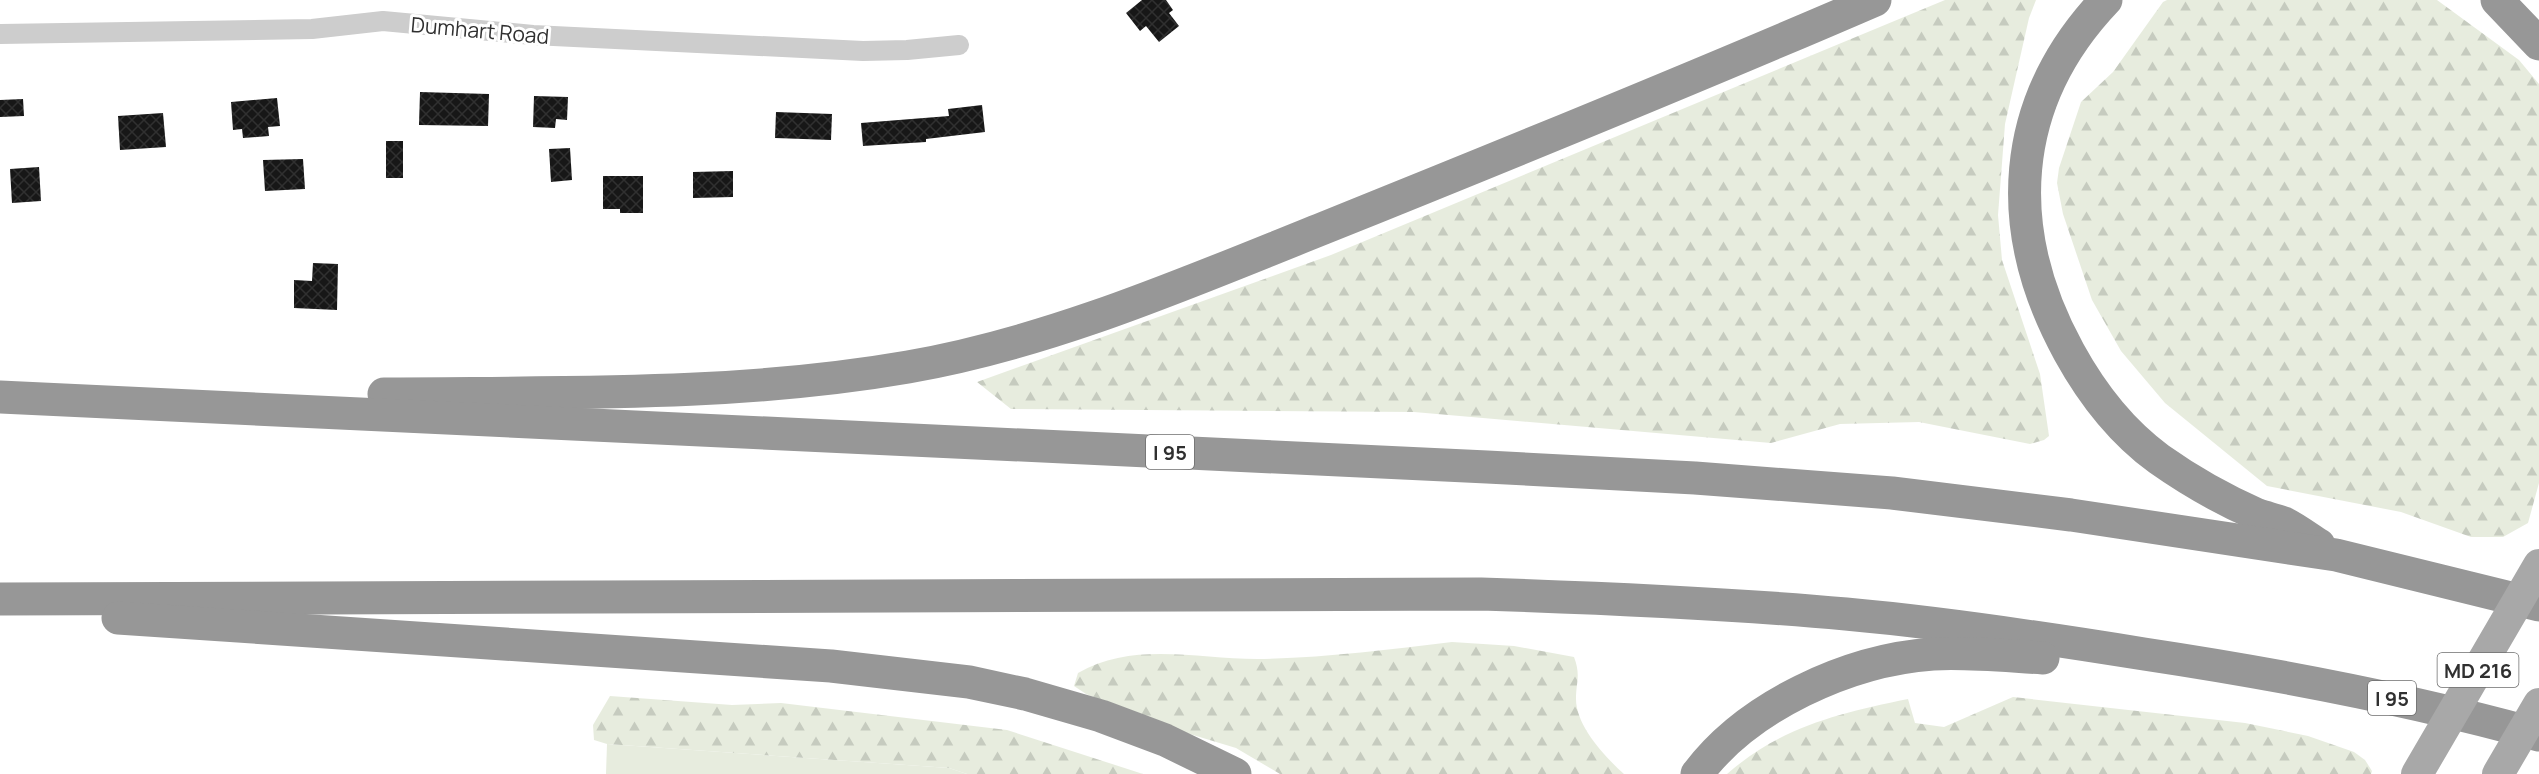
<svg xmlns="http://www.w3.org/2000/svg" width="2539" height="774" font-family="Manrope,sans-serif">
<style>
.grass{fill:#e7ecde}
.forest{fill:url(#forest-firs)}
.building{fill:url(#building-cross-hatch)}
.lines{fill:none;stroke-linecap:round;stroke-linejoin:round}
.minor{stroke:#cdcdcd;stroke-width:20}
.motorway{stroke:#979797;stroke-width:33}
.primary-bridge{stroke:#a8a8a8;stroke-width:32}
.labels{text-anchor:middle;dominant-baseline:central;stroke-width:6;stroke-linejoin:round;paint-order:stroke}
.shield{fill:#fff;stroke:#6e6e6e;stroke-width:1.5}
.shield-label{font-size:20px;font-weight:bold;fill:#303030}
.street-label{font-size:21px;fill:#303030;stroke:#fff}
</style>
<defs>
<pattern id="forest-firs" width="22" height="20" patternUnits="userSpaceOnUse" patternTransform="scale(1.5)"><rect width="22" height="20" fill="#e7ecde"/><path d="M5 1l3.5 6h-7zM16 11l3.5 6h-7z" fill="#c6cbbf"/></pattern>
<pattern id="building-cross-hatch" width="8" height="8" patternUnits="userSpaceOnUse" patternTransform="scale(1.5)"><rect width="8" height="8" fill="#171717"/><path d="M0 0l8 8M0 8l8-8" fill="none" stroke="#303030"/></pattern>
</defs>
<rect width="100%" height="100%" fill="#fff"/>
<path class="grass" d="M 607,744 L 949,768 L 967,774 L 606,774 Z"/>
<g class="forest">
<path d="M 1945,0 L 2036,0 L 2029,18 L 2005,124 L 1998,215 L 2002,260 L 2040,374 L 2049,436 L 2044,440 L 2030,444 L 1919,422 L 1840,424 L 1771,443 L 1414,412 L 1011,409 L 977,382 L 1331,255 Z"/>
<path d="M 2167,0 L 2437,0 L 2519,60 L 2539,84 L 2539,483 L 2528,523 L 2503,537 L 2471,537 L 2401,512 L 2267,486 L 2165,403 L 2121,351 L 2092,300 L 2063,214 L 2057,183 L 2059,168 L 2081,102 L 2113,72 L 2163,2 Z"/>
<path d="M 1452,642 L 1514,646 L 1574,657 C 1581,675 1576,682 1576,699 C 1576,726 1605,757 1624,774 L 1280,774 L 1236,748 L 1160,725 L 1086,694 L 1074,686 L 1078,673 C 1132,641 1198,659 1257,659 C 1322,658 1387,650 1452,642 Z"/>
<path d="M 610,696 L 732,705 L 781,703 L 1007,730 L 1143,774 L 967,774 L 949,768 L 607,744 L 594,740 L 593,725 Z"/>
<path d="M 2013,697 L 2245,723 L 2308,736 L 2354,752 L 2365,760 L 2372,771 L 2371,774 L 1727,774 C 1781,727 1839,713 1908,699 L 1915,723 L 1944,727 Z"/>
</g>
<g class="building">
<path d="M 1142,0 L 1166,0 L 1173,10 L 1169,13 L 1179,26 L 1159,42 L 1146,26 L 1140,31 L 1126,13 Z"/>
<path d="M 420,92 L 489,94 L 488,126 L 419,125 Z"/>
<path d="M 534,96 L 568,97 L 567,120 L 556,119 L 555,128 L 533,127 Z"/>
<path d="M 277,98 L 280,126 L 268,127 L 269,136 L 243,138 L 242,129 L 233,130 L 231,102 Z"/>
<path d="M 23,99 L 24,116 L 0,117 L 0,100 Z"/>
<path d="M 982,105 L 985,132 L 926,139 L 926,142 L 863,146 L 861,123 L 949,116 L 948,109 Z"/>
<path d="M 776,112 L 832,114 L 831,140 L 775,138 Z"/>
<path d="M 163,113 L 166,147 L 120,150 L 118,116 Z"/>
<rect x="386" y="141" width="17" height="37"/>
<path d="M 570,148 L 572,180 L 551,182 L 549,149 Z"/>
<path d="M 303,159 L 305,189 L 265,191 L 263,160 Z"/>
<path d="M 39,167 L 41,201 L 12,203 L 10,169 Z"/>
<path d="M 733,171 L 733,197 L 693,198 L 693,172 Z"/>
<path d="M 603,176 L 643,176 L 643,213 L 620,213 L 620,209 L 603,209 Z"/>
<path d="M 313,263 L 338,264 L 337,310 L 294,308 L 294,280 L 312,281 Z"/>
</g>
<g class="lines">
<path class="minor" d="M 0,34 L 312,29 L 383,21 L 533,35 L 863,51 L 907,50 L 959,45"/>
<g class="motorway">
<path d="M 2106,0 C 2008,103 2002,230 2069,352 C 2091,392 2122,432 2159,459 C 2190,481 2224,500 2258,515 C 2267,518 2276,520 2284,523 C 2296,529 2308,538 2319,545"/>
<path d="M 2497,0 L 2539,44"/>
<path d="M 384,394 C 559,392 735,397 908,367 C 1052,342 1189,282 1324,228 C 1508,154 1692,79 1875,0"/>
<path d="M 0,397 L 1487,467 L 1695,478 L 1892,493 L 2071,515 L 2336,555 L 2539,605"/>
<path d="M 0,599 L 1481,594 C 1603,598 1725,603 1846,614 C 1946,623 2045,638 2144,654 C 2277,674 2409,699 2539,735"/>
<path d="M 118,618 L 831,666 L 969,682 L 1025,694 L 1101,716 L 1165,740 L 1235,774"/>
<path d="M 1697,774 C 1748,706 1848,660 1933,654 C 1969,652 2007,656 2043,658"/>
</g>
<g class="primary-bridge">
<path d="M 2417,774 L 2539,565"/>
<path d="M 2498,774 L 2539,704"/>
</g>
</g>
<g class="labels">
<g class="shield">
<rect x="1146" y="435" width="48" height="34" rx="4.5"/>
<rect x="2437.5" y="653" width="81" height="34" rx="4.5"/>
<rect x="2368" y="681" width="48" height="34" rx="4.5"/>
</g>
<g class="shield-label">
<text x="1170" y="452">I 95</text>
<text x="2478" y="670">MD 216</text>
<text x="2392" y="698">I 95</text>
</g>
<g class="street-label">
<text transform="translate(480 30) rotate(5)">Dumhart Road</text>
</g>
</g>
</svg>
